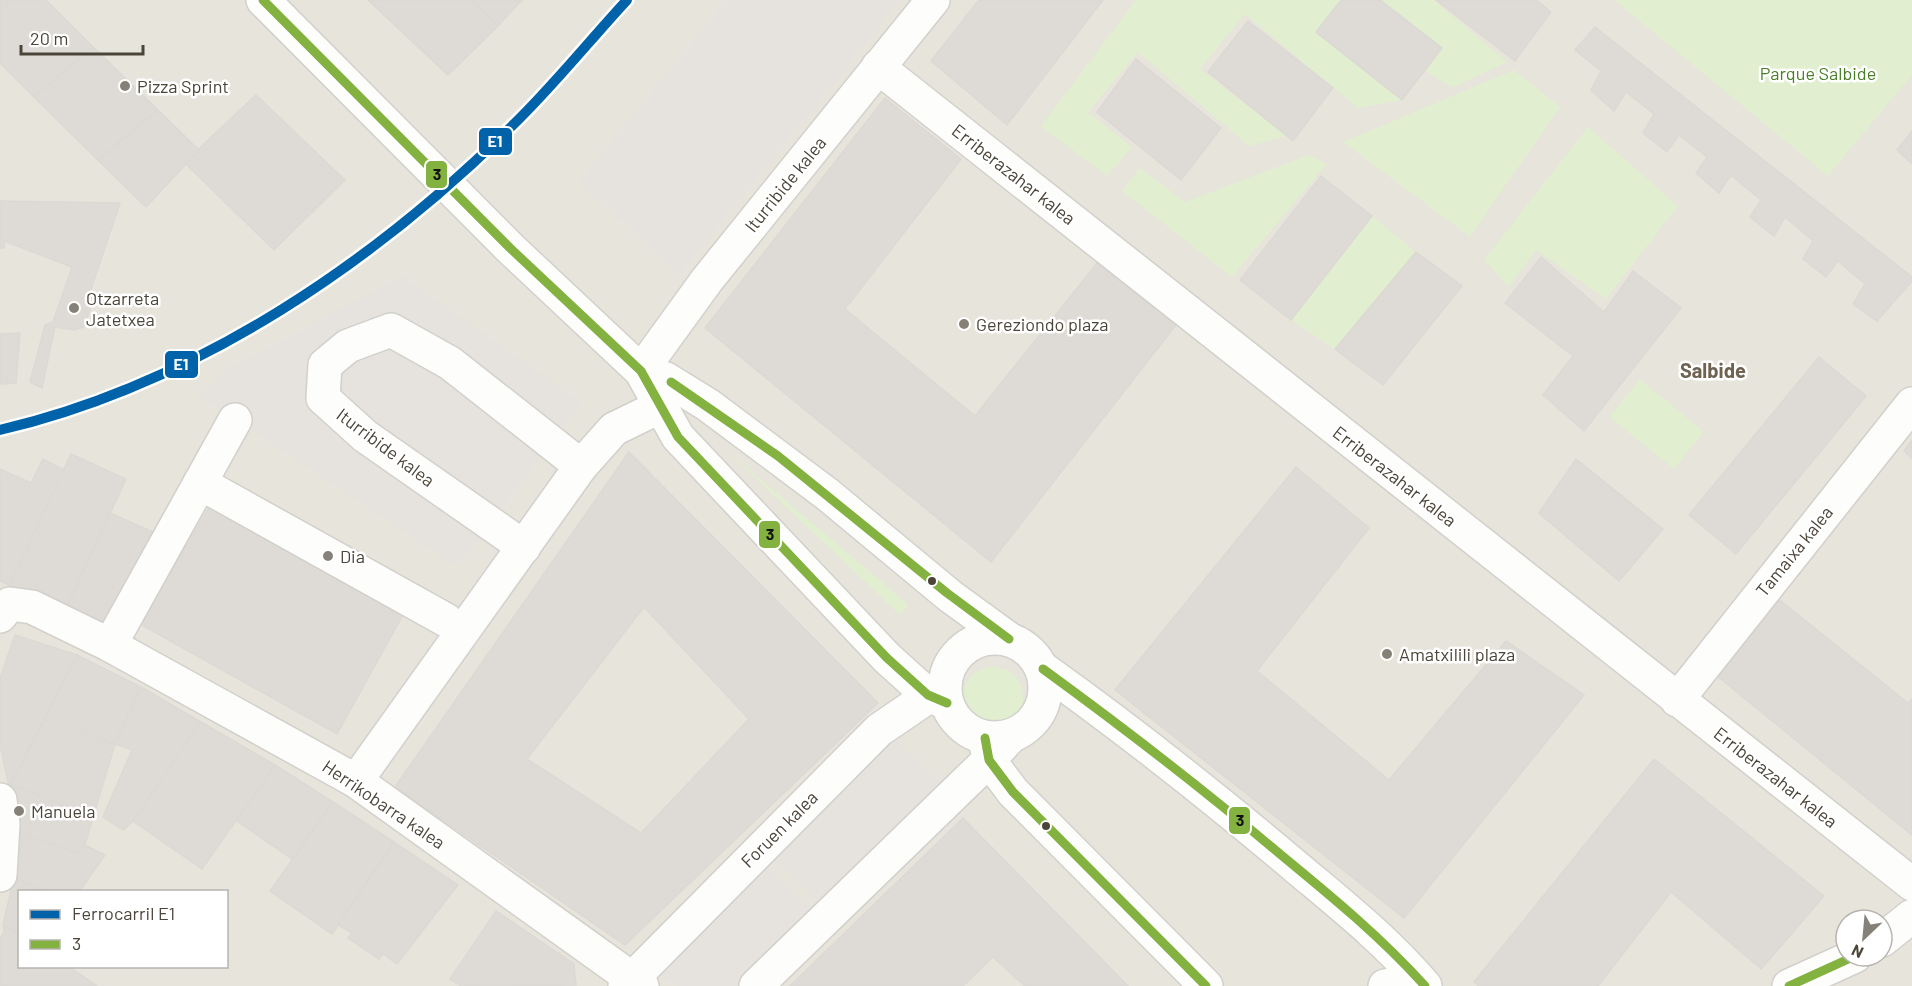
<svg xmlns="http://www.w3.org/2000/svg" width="1912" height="986" font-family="Barlow,sans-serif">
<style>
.residential{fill:#e7e4dc;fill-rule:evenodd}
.green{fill:#e1eecf}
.parking{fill:#e6e3df}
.building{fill:#dedbd6;stroke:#dcd9d4;stroke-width:1.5;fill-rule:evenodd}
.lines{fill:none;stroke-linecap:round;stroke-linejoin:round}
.minor-casing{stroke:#d2d0cb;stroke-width:36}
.minor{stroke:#fdfdfc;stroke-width:33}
.bus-1-casing{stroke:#fff;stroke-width:14}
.bus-1{stroke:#84b240;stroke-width:9}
.rail-1-casing{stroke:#fff;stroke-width:15}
.rail-1{stroke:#0063a9;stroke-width:10}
.poi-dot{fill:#868178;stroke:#fff;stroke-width:2}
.bus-dot{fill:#4b4439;stroke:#fff;stroke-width:2}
.labels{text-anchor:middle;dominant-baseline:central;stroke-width:5;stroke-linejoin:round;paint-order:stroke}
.park-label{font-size:18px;fill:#4a7f2a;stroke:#fff}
.poi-label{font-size:18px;fill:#4b4439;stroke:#fff;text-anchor:start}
.street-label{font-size:18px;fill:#4b4439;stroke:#fff}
.neighbourhood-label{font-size:20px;font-weight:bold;fill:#6e6250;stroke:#fff}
.line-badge{stroke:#fff;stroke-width:2}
.badge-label{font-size:16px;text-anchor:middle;font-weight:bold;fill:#fff}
.pale-badge-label{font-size:16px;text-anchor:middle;font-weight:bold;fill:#111}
</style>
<rect width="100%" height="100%" fill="#f4f2ee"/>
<path class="residential" d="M 0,0 L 1912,0 L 1912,986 L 0,986 ZM 20,892 L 226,892 L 226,966 L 20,966 ZM 1846,920 L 1882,920 L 1882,956 L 1846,956 Z"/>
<g class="green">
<path d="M 1136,0 L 1341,0 L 1316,32 L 1402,100 L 1358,108 L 1245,14 L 1200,69 L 1287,136 L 1249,146 L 1138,52 L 1088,112 L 1132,147 L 1107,176 L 1041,126 Z"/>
<path d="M 1380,0 L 1434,0 L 1507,62 L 1452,88 L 1424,70 L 1441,48 Z"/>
<path d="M 1614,0 L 1912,0 L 1912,75 L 1828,176 Z"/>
<path d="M 1514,70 L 1560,107 L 1470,237 L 1343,142 Z"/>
<path d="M 1588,127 L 1678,206 L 1606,299 L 1536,250 L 1509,287 L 1484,260 Z"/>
<path d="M 1309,155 L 1327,164 L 1232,277 L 1122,191 L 1140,168 L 1185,202 Z"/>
<path d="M 1372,216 L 1416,252 L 1335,349 L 1291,320 Z"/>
<path d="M 1640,379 L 1704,432 L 1674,469 L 1609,417 Z"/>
<path d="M 727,451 L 909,605 L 900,615 Z"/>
<circle cx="993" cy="697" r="30"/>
</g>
<g class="parking">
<path d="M 726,0 L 901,0 L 679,275 L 579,182 Z"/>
<path d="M 402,276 L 582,402 L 458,567 L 197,395 L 232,367 Z"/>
<path d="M 891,736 L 945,787 L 823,905 L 768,854 Z"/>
<path d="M 763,862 L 813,912 L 737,986 L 676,986 L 655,971 Z"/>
</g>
<g class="building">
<path d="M 0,0 L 46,0 L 93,47 L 34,97 L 0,63 Z"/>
<path d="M 368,0 L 472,0 L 498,26 L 448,75 Z"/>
<path d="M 472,0 L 522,0 L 498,26 Z"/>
<path d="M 979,0 L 1103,0 L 1007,125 L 931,61 Z"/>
<path d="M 1341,0 L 1380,0 L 1442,48 L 1402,100 L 1316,32 Z"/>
<path d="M 1436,0 L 1536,0 L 1551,12 L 1515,61 Z"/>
<path d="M 1248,21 L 1333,88 L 1293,141 L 1208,72 Z"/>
<path d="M 1595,27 L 1912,277 L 1912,281 L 1877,321 L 1853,304 L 1865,284 L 1838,261 L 1826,277 L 1803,259 L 1813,241 L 1785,217 L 1774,236 L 1750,217 L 1761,200 L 1731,175 L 1719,193 L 1696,173 L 1707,157 L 1679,135 L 1667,152 L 1643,133 L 1654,114 L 1626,92 L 1614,111 L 1591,90 L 1601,71 L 1575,50 Z"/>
<path d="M 93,47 L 158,110 L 98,160 L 34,97 Z"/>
<path d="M 1136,59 L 1221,128 L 1181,180 L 1097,112 Z"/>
<path d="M 256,95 L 345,180 L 274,250 L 187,165 L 189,158 Z"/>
<path d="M 885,98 L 961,159 L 845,309 L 975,416 L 1097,263 L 1176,325 L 991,562 L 705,328 Z"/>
<path d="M 158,110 L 199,150 L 146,207 L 98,160 Z"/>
<path d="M 1912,131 L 1912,164 L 1897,150 Z"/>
<path d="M 1321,176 L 1372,216 L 1291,320 L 1240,280 Z"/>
<path d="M 0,201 L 120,203 L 90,292 L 96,293 L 84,327 L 75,330 L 55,327 L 42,388 L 30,382 L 45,325 L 53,322 L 72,267 L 4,241 L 4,248 L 0,248 Z"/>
<path d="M 1416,252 L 1462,286 L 1383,385 L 1335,349 Z"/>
<path d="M 1541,257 L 1604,312 L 1633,271 L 1681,308 L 1584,431 L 1543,395 L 1573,356 L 1505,303 Z"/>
<path d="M 20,333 L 16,383 L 0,384 L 0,334 Z"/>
<path d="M 1819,357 L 1866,396 L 1736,554 L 1689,515 Z"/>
<path d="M 1912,440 L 1912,458 L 1904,451 Z"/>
<path d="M 629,452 L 878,703 L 625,945 L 395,787 ZM 644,607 L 749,719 L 641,833 L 527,759 Z"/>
<path d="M 71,454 L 126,479 L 64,613 L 9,585 Z"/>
<path d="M 43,459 L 64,470 L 9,585 L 0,581 L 0,469 L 31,483 Z"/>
<path d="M 1576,459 L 1663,529 L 1619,581 L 1539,513 Z"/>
<path d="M 1296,467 L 1369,528 L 1257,671 L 1389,780 L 1506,641 L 1584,695 L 1404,918 L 1115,690 Z"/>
<path d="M 210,506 L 404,613 L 337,734 L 140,624 Z"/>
<path d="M 110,513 L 155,533 L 111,635 L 64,613 Z"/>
<path d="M 1777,598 L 1908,703 L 1912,699 L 1912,835 L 1716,675 Z"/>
<path d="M 15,635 L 77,655 L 9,787 L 0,744 L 0,678 Z"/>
<path d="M 77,655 L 141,687 L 115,744 L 44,720 Z"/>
<path d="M 141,687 L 201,722 L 133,821 L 123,830 L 103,817 L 132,750 L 115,744 Z"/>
<path d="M 44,720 L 115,744 L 93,817 L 11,784 Z"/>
<path d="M 201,722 L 275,765 L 202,869 L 133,821 Z"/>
<path d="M 1654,759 L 1824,896 L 1761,969 L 1671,892 L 1598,986 L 1479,986 L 1474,982 Z"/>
<path d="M 275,765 L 333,802 L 292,859 L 237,821 Z"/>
<path d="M 11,784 L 93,817 L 85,845 L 75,853 L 14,830 Z"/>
<path d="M 333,802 L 394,842 L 332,934 L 270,891 Z"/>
<path d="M 963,818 L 1128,986 L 1025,986 L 993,957 L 963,986 L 790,986 Z"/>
<path d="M 14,830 L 75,853 L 85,845 L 105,855 L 79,892 L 48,892 L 14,878 Z"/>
<path d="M 394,842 L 458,885 L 397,964 L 383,954 L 379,959 L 348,938 L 352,933 L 338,925 Z"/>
<path d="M 14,878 L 48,892 L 20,892 L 20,935 L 3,925 Z"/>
<path d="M 496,911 L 574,964 L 576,985 L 461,986 L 450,979 Z"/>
<path d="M 3,925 L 20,935 L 20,966 L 68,966 L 97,986 L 0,986 L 0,938 L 4,932 Z"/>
</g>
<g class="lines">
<defs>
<g id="minor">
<path d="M 263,0 L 510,248 L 641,371 L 678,437 L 887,658 L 928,695 L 947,703"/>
<path d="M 878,67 L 1912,884"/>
<path d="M 641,371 L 707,280 L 933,0"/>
<path d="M 641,371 L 666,379 L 708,405 L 827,494 L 950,596 L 1009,639"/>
<path d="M 200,483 L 446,620"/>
<path d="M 524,547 L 365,436 L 323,398 L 325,365 L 348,346 L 391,330 L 450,363 L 581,466"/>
<path d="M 0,616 L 10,604 L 32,607 L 110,645 L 356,781 L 642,986"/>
<circle cx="995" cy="688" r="50"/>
<path d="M 110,645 L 235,420"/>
<path d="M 1043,669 C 1130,731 1213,797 1295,866 C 1340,904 1386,940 1425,986"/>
<path d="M 1677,700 L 1912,404"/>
<path d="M 985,739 L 989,760 L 1013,792 L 1206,986"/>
<path d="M 356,781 L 581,466 L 614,429 L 659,407"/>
<path d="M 0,800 L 3,824 L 0,875"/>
<path d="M 1882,940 L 1912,916"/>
<path d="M 625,986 L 879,730 L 945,685"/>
<path d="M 756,986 L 989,760 L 1010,737"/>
<path d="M 1385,986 L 1402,983 L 1419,986"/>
<path d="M 1789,986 L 1855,956"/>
</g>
</defs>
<use href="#minor" class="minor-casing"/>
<use href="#minor" class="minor"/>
<defs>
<g id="bus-1">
<path d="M 263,0 L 510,248 L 641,371 L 678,437 L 887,658 L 928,695 L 947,703"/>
<path d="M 671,382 L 778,456 L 947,593 L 1009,639"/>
<path d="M 1043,669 C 1124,728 1203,789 1280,854 C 1331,896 1381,937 1425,986"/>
<path d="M 985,738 L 989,760 L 1013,792 L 1206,986"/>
<path d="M 1789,986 L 1855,956"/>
</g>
</defs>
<use href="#bus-1" class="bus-1-casing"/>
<use href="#bus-1" class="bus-1"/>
<defs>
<path id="rail-1" d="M 0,430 C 199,383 377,261 520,118 C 558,80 591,39 627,0"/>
</defs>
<use href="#rail-1" class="rail-1-casing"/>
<use href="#rail-1" class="rail-1"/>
</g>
<g class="poi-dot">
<circle cx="125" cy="86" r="6"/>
<circle cx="74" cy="308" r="6"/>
<circle cx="964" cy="324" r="6"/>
<circle cx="328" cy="556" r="6"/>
<circle cx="1387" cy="654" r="6"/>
<circle cx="19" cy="811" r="6"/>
</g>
<g class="bus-dot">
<circle cx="932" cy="581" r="5"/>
<circle cx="1046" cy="826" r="5"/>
</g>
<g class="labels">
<g class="park-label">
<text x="1818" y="73">Parque Salbide</text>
</g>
<g class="poi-label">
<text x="137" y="86">Pizza Sprint</text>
<text x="86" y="298">Otzarreta<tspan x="86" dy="21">Jatetxea</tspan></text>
<text x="976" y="324">Gereziondo plaza</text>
<text x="340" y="556">Dia</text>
<text x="1399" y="654">Amatxilili plaza</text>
<text x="31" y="811">Manuela</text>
</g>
<g class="street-label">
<text transform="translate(1014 174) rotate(38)">Erriberazahar kalea</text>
<text transform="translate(785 184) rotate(-51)">Iturribide kalea</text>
<text transform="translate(386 447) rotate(37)">Iturribide kalea</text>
<text transform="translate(1395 476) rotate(38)">Erriberazahar kalea</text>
<text transform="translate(1794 551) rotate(-51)">Tamaixa kalea</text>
<text transform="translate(1776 777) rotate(38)">Erriberazahar kalea</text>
<text transform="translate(384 804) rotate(34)">Herrikobarra kalea</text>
<text transform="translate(779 829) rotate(-45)">Foruen kalea</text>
</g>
<g class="neighbourhood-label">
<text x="1713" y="370">Salbide</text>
</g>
</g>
<g class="line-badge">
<rect x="478" y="127" width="35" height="29" rx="6" fill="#0063a9"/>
<rect x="425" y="160" width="23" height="29" rx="6" fill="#84b240"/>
<rect x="164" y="350" width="35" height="29" rx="6" fill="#0063a9"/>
<rect x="758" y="520" width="23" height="29" rx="6" fill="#84b240"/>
<rect x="1228" y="806" width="23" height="29" rx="6" fill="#84b240"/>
</g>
<g class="badge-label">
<text x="495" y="147">E1</text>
<text x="181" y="370">E1</text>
</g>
<g class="pale-badge-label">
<text x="437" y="180">3</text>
<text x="770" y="540">3</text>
<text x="1240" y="826">3</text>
</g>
<rect x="18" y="890" width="210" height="78" fill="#ffffff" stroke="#b7b4b0" stroke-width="1.5"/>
<rect x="30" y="910" width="30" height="9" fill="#0063a9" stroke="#b7b4b0" stroke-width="1.5"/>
<text x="72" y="920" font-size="18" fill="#4b4439">Ferrocarril E1</text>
<rect x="30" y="940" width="30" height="9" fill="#84b240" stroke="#b7b4b0" stroke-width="1.5"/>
<text x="72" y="950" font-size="18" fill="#4b4439">3</text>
<g transform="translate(1864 938) rotate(206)"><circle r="28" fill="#ffffff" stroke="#b7b4b0" stroke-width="1.5"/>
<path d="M0-4.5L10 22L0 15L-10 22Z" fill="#868178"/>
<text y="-9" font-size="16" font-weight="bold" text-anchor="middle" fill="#4b4439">N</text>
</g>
<path d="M21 45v9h122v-9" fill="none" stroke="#4b4439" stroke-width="3"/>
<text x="30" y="45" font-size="18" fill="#4b4439" stroke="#ffffff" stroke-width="4.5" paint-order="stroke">20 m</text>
</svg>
